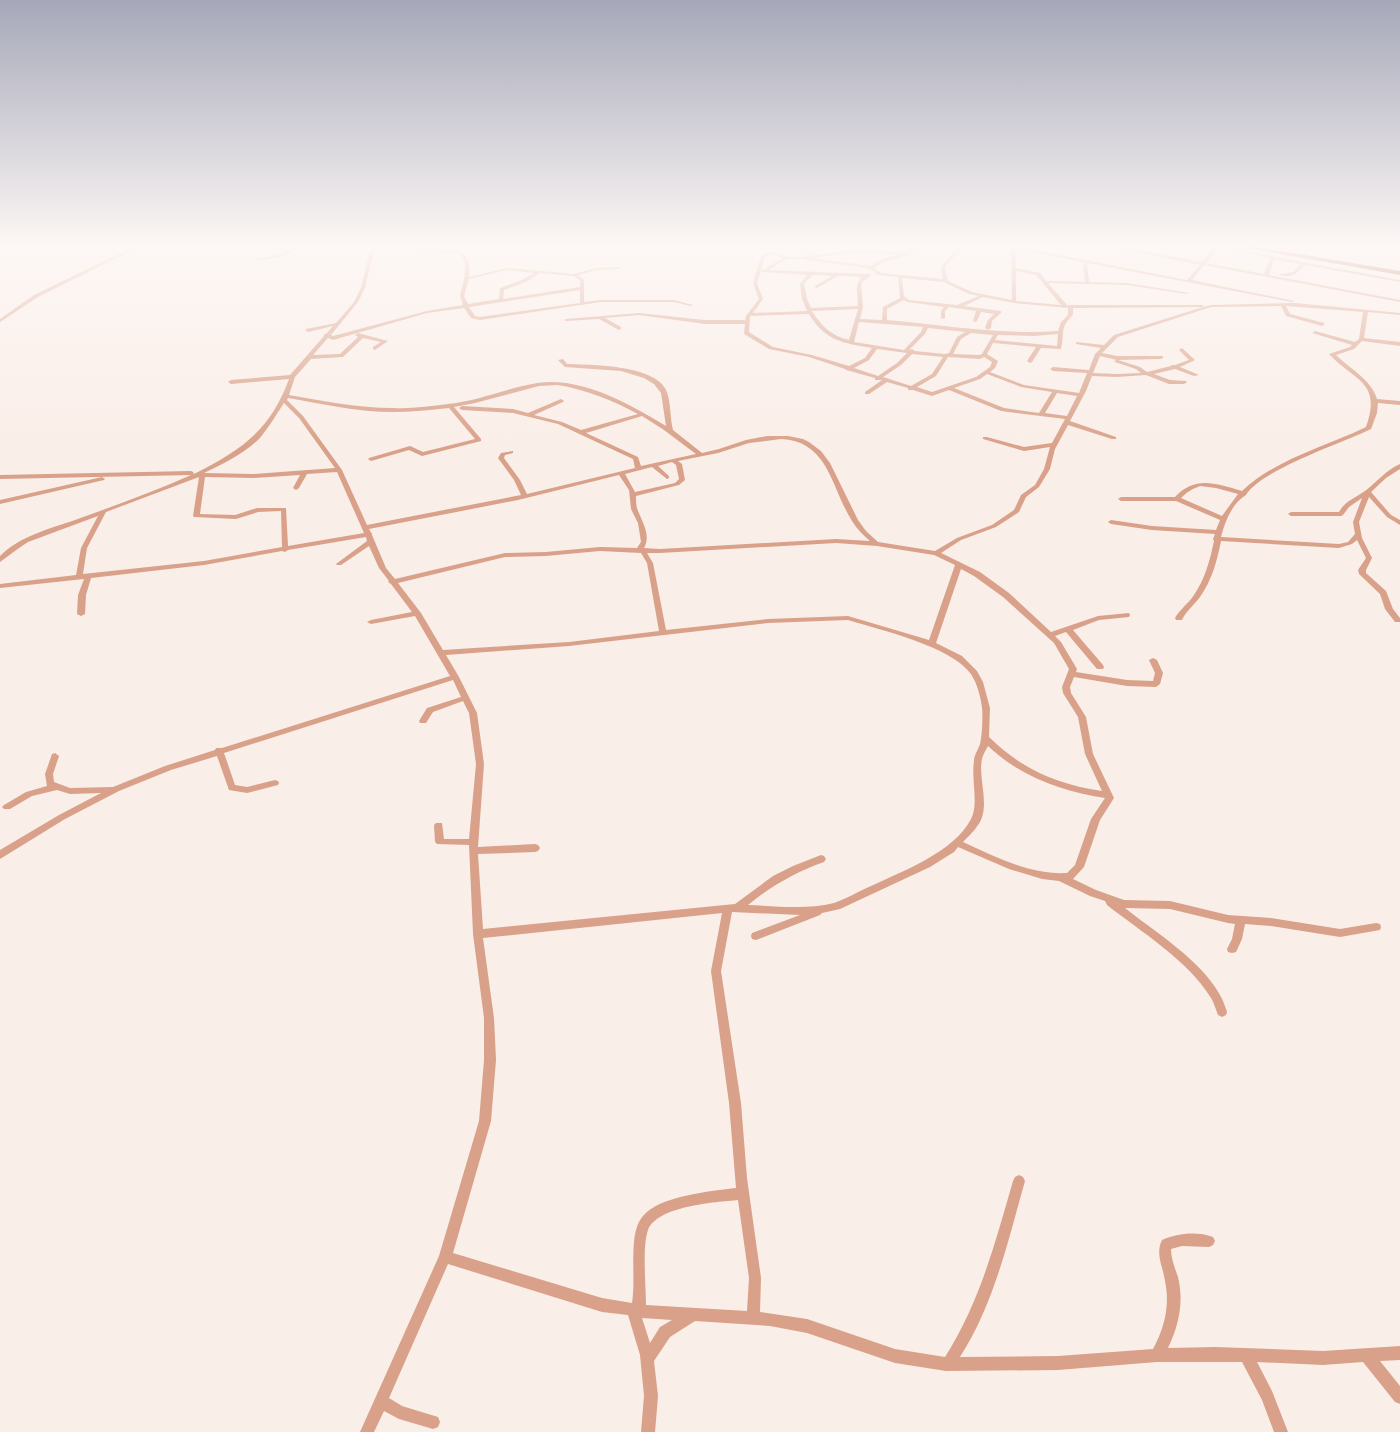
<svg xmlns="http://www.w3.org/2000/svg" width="1400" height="1432" font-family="'Open Sans',sans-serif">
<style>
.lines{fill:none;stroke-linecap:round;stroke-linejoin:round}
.minor{fill:#d9a189;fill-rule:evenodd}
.highway{fill:#a34818;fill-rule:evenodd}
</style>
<rect width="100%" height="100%" fill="#faeee8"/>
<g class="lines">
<g class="minor">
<path d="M 135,246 L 141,246 L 38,297 L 0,322 L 0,319 L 34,295 Z"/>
<path d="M 294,246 L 300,246 L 284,256 L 256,261 L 254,260 L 281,254 Z"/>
<path d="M 371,246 L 375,246 L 365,288 L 358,302 L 331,335 L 333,336 L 427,311 L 463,305 L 460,296 L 464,279 L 465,269 L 465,263 L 460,254 L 388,246 L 406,246 L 463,252 L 469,263 L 469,277 L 507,268 L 574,274 L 596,268 L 618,267 L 620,267 L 620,269 L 596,270 L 578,275 L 584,280 L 584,302 L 601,300 L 674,300 L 693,305 L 691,306 L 674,302 L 601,302 L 480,320 L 471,318 L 464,308 L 427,313 L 333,340 L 328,338 L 313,355 L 340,354 L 358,337 L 355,335 L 358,333 L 388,341 L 375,350 L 373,349 L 373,347 L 381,342 L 363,338 L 343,357 L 311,359 L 295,377 L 289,395 C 323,401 358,408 393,408 C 412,409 430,406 448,404 C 479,401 507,388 537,383 C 581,376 630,404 666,426 L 661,393 L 654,384 L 644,378 L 621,371 L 565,367 L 558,360 L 563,359 L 567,364 L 570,364 C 594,365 657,365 667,392 C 671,404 670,418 673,430 L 702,453 L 719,449 L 746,440 L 767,436 L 788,436 L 803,439 L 809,442 L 821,451 L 830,463 L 858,520 L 866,531 L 878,542 L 935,551 L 957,538 L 992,525 L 1014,510 L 1021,495 L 1035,485 L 1044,469 L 1050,447 L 1024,451 L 983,439 L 983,437 L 987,437 L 1024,447 L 1052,443 L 1065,419 L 1001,411 L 949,390 L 932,396 L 913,390 L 908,390 L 908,388 L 887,382 L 869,394 L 865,394 L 865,392 L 882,380 L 875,380 L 875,378 L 846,370 L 845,369 L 809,357 L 769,349 L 744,334 L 745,324 L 705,324 L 639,315 L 605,318 L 621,327 L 621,329 L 619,330 L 599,319 L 566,321 L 564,320 L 566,319 L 639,313 L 705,320 L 745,320 L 746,316 L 759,299 L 753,283 L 761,256 L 771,252 L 788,257 L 805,257 L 807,256 L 849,251 L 908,252 L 911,246 L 915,246 L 912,254 L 884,262 L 874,268 L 881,273 L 943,279 L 941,267 L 959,246 L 964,246 L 945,267 L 948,281 L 972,292 L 1012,300 L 1011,249 L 1002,246 L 1015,246 L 1187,280 L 1200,265 L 1106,246 L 1117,246 L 1202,262 L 1215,246 L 1220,246 L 1206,263 L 1264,274 L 1270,258 L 1220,246 L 1230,246 L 1275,257 L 1400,280 L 1400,282 L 1305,265 C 1297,274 1290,279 1279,275 L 1279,274 L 1294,272 L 1300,264 L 1274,260 L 1269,275 L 1400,300 L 1400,302 L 1204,265 L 1192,280 L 1294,301 L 1292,302 L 1087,263 L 1089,282 L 1127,283 L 1189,293 L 1187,294 L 1127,285 L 1048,283 L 1067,305 L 1203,305 L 1203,307 L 1211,305 L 1295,303 L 1400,313 L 1400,315 L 1368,312 L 1364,338 L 1400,342 L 1400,346 L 1362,341 L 1354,349 L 1336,355 C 1350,369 1371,379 1377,399 L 1400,401 L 1400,405 L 1378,403 L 1377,413 L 1371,429 C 1342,443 1261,470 1246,495 C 1232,503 1225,522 1221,537 L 1339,544 L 1348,542 L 1355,534 L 1353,522 L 1362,498 L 1349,507 L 1343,515 L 1341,516 L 1291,516 L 1288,514 L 1291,512 L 1339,512 C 1345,501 1355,498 1365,491 C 1377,482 1386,470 1400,464 L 1400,469 L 1386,478 L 1371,492 L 1391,515 L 1400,520 L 1400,525 L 1387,517 L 1369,497 L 1359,522 L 1362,538 L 1372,558 L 1366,570 L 1366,573 L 1386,591 L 1393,609 L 1400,618 L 1400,622 L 1395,622 L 1385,609 L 1380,594 L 1359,574 L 1358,570 L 1366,558 L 1357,540 L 1352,544 L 1339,548 L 1221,541 C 1217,561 1212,580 1200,597 C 1194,605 1186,611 1182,620 L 1176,620 L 1175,618 C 1180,609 1188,604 1194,595 C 1205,579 1210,560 1214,541 L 1213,539 L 1215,534 L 1152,530 L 1111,524 L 1108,522 L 1111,520 L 1152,526 L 1216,530 L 1220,520 L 1176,501 L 1121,501 L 1118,499 L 1121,497 L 1175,497 C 1196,475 1216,484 1242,491 C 1276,459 1325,447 1366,427 C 1382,381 1355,382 1329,354 L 1350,347 L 1352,345 L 1312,333 L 1315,331 L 1355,342 L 1359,339 L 1363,312 L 1286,306 L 1290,314 L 1324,323 L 1324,325 L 1322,326 L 1286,316 L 1281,306 L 1211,307 L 1118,337 L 1102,353 L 1117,356 L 1163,356 L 1163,358 L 1161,359 L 1118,360 L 1140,367 L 1147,372 L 1171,366 L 1171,365 L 1175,365 L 1189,360 L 1179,350 L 1182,348 L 1195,360 L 1180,367 L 1199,375 L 1194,376 L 1175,369 L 1154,374 L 1170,380 L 1186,381 L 1187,382 L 1184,384 L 1169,384 L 1146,375 L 1117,377 L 1092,376 L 1086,391 L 1070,421 L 1116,437 L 1116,439 L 1112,439 L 1068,425 L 1055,449 L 1050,469 L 1039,487 L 1026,497 L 1019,512 L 996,527 L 961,540 L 941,553 L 980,572 L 1009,593 L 1051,632 L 1098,616 L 1129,613 L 1130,615 L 1129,617 L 1099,620 L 1073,630 L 1103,665 L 1104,667 L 1103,669 L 1097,669 L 1066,632 L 1055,636 L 1061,642 L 1077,669 L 1076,672 L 1127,680 L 1153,681 L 1155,673 L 1149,660 L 1153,658 L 1157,660 L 1163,673 L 1160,684 L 1156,687 L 1127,686 L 1074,677 L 1070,687 L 1071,693 L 1086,717 L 1093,754 L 1114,798 L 1100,820 L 1084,867 L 1073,879 L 1096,890 L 1124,900 L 1170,901 L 1228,915 L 1271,918 L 1340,929 L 1376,923 L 1380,924 L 1381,927 L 1380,930 L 1340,937 L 1271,926 L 1245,924 L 1242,939 L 1236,952 L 1232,953 L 1228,952 L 1227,949 L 1232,939 L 1235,924 L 1228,923 L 1170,909 L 1125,908 C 1155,932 1201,960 1220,995 C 1223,1000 1225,1006 1227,1012 L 1226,1015 L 1222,1017 L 1218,1015 C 1216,1010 1214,1003 1211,998 C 1189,961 1140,931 1107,905 L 1105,901 L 1090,896 L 1059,881 L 1042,879 L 1009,869 L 958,847 L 954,852 L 930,867 L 840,909 L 822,913 L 820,915 L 756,940 L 752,939 L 751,936 L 752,933 L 800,915 L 732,912 L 721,971 L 741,1103 L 747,1178 L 761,1278 L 760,1312 L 807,1319 L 895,1349 L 945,1357 C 980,1302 995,1243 1013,1181 L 1015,1177 L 1019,1175 L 1023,1177 L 1025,1181 C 1008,1241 994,1304 960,1357 L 1058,1356 L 1153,1349 C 1165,1327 1170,1305 1165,1281 C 1163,1266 1155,1254 1162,1240 C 1177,1233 1198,1231 1213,1237 L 1215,1241 L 1213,1245 L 1209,1247 L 1182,1246 L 1171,1249 C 1171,1259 1175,1268 1178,1277 C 1184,1302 1179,1325 1168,1348 L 1215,1347 L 1323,1351 L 1400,1346 L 1400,1360 L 1380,1361 L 1400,1386 L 1400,1404 L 1395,1402 L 1363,1362 L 1323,1365 L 1257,1362 L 1272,1391 L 1288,1432 L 1274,1432 L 1262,1400 L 1242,1362 L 1157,1362 L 1058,1370 L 946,1371 L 895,1363 L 807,1333 L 770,1326 L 695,1321 L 670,1337 L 654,1361 L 658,1396 L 655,1432 L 641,1432 L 644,1396 L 640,1355 L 628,1315 L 602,1312 L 448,1264 L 389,1398 L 402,1406 L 438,1417 L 440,1422 L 438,1427 L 433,1429 L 399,1419 L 384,1411 L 374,1432 L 360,1432 L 439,1256 L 479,1121 L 484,1060 L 484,1018 L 473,934 L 469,845 L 437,844 L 435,842 L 434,825 L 436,823 L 442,823 L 444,839 L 469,839 L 476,764 L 469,713 L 463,701 L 433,712 L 426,723 L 420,723 L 419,721 L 427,708 L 461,697 L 453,680 L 224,753 L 235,785 L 247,787 L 275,780 L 278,781 L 279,783 L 278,785 L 247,793 L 229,790 L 217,756 L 171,770 L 119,791 L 65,819 L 0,859 L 0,850 L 59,815 L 101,793 L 70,794 L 57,790 L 32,796 L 10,809 L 4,809 L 2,807 L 4,805 L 26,792 L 47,786 L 45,774 L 52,754 L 55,753 L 59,756 L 53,774 L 54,782 L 70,788 L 113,787 L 165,766 L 215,750 L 216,748 L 222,748 L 450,676 L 415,616 L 371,624 L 367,622 L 371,620 L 412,612 L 391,584 L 388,582 L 389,581 L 379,568 L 369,546 L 341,565 L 337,565 L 336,564 L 367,541 L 366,537 L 288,550 L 285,552 L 282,551 L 204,565 L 91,578 L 86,595 L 85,614 L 81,616 L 77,614 L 78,595 L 84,579 L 0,588 L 0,584 L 76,575 L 81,548 L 98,516 L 28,542 L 19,548 L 0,562 L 0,556 C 20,536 49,529 75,520 C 114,506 153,492 191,475 L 0,479 L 0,475 L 191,471 L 193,472 L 194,474 C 241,450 270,431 289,379 L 231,384 L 228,382 L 231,380 L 290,375 L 324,336 L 324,334 L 326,334 L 333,326 L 308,332 L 305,330 L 306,329 L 336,323 L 354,302 L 361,288 ZM 1015,249 L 1083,262 L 1085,282 L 1046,281 L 1040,273 L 1016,268 ZM 849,253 L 901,254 L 880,260 L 871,266 L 811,258 ZM 771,254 L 783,258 L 761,271 L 765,257 ZM 787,259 L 801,259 L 869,268 L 878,275 L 898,277 L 900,298 L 883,307 L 882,320 L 860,319 L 863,307 L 861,285 L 863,281 L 871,276 L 871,274 L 768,270 ZM 507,270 L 534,273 L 522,280 L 500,288 L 499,299 L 468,304 L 464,296 L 469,279 ZM 761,271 L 763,272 L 807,275 L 800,284 L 802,299 L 807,311 L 753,313 L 763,299 L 757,283 ZM 1016,271 L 1036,275 L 1061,305 L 1016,301 ZM 540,273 L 573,276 L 580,280 L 580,287 L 503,299 L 504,290 L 526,282 ZM 812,275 L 832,276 L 815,286 L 815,287 L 817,288 L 838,276 L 862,277 C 854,284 858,296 858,306 L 811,308 L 807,299 L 804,284 ZM 902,278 L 944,282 L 969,294 L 979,296 L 957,305 L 909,300 L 904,296 ZM 580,290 L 580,303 L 480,317 L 475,316 L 469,307 ZM 983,297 L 1014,303 L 1068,308 L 1068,315 L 1061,322 L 1058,331 C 1000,335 944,325 887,320 L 887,309 L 904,300 L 908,302 L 944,307 L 941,311 L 941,318 L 943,319 L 945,318 L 945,311 L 949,307 L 976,311 L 973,321 L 975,322 L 977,321 L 981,312 L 994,314 L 988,320 L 985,328 L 988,330 L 991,328 L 992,321 L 1001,313 L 1001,311 L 964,306 ZM 1203,307 L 1114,335 L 1104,345 L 1076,342 L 1076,344 L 1101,348 L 1095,354 L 1089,370 L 1053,367 L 1050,369 L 1053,371 L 1087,373 L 1079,393 L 1024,385 L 990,372 L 995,368 L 998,361 L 987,354 L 993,343 L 1036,347 L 1027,361 L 1030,363 L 1032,362 L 1041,348 L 1061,349 C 1065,333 1059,328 1073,315 L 1073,308 ZM 858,309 L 849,340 C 832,336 821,326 812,311 ZM 809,314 C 825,341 843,343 872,348 L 865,358 L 849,366 L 812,355 L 773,347 L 749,332 L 750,316 ZM 859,322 L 923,327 L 921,332 L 904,350 L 854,342 ZM 928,328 L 965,332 L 957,337 L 949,353 L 945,354 L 915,351 L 912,349 L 909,350 L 925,334 ZM 971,333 L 993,335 L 982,354 L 979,355 L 953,354 L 961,339 ZM 1058,334 L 1057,346 L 995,340 L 998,335 L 1034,336 ZM 877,349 L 907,353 L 897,363 L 878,376 L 854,368 L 869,360 ZM 912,354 L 943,357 L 932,374 L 911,386 L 883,377 L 901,365 ZM 1100,356 L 1117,360 L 1114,361 L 1115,362 L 1136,369 L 1141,373 L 1117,374 L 1093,373 ZM 948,357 L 980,359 L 984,357 L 992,362 L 990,367 L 976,377 L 932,392 L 917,387 L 936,376 ZM 987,374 L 1021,387 L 1052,392 L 1039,413 L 1004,408 L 954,388 L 980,379 ZM 558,385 C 587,390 612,400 638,414 L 581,430 L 562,422 L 534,415 L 563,402 L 564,401 L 561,399 L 528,413 L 513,409 L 462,406 L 459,408 L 462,410 L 513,413 L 558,424 L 633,459 L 635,468 L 527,494 L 520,480 L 504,458 L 505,455 L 513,453 L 513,451 L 501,453 L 498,458 L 514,480 L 521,495 L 367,525 L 342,470 L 303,416 L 287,400 L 288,398 C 322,404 358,412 393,412 C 412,412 430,410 449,408 L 475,439 L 423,452 L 410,446 L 369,458 L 368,459 L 371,461 L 409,450 L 422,456 L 481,441 L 481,439 L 454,407 L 475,403 L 539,386 ZM 1057,393 L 1077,396 L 1067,416 L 1045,413 ZM 284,403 L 299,418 L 335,468 L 254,474 L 204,473 C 223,464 245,453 260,438 C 269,427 276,415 284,403 ZM 642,416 L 664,430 L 696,454 L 641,466 L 638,457 L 586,433 ZM 781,439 C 829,441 831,488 852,521 C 857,529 863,535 870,541 L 836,539 L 660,549 L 644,548 C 651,536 643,523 638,511 C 636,506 636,501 636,496 L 679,485 L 685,480 L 682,464 L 678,461 L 718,453 L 749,443 ZM 672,462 L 676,465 L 679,479 L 675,483 L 635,492 L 625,474 L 652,467 L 667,479 L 669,478 L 669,476 L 658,466 ZM 337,472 L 364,533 L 288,546 L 286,508 L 257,508 L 235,515 L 200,514 L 205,477 L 254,478 L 300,475 L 293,488 L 296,490 L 299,488 L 307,474 ZM 619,475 L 629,490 L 631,509 L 638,523 L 641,542 L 637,548 L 600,547 L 546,552 L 505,553 L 395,579 L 386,568 L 372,535 L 372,534 L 369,529 L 518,500 ZM 199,477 L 193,516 L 194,517 L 236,519 L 258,512 L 281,511 L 282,547 L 204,561 L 83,574 L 87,548 L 106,512 ZM 1200,486 L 1216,488 L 1238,494 L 1222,516 L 1181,498 C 1187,492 1192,489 1200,486 ZM 836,543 L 877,546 L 934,555 L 955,565 L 929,640 L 848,616 L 768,619 L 666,630 L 653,563 L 647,553 L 660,553 ZM 600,551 L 641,553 L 647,563 L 659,631 L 569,642 L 443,650 L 421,613 L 398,583 L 505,557 L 546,556 ZM 961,569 L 974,576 L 1003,597 L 1054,643 L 1069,669 L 1062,687 L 1063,693 L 1078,717 L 1085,754 L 1102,791 C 1056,784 1023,770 989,737 L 990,708 L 983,682 L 977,671 L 962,656 L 936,643 ZM 848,620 C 880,630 951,646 971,674 C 977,683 981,698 982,708 C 983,717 982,736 980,744 C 978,750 974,755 974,761 C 971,779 979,804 971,819 C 954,852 903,871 871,886 C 859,891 846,899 834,903 C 806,910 776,906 748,905 C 771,886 796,872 824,862 L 826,859 L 824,856 L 821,855 L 793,866 L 773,876 L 735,904 L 483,929 L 478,854 L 535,852 L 538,851 L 540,848 L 538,845 L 535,844 L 478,847 L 484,764 L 477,713 L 459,677 L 446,655 L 569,646 L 768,623 ZM 988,746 C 1021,777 1061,791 1105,798 L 1091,819 L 1075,865 L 1067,873 C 1030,875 996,857 963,842 C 970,835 977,828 981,820 C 989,801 978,778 982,759 C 983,754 986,750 988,746 ZM 722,913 L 711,971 L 729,1103 L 736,1188 C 711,1191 659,1196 643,1216 C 637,1223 635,1232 634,1242 C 632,1262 635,1284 632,1303 L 602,1298 L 453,1253 L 491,1121 L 496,1060 L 494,1018 L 483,938 ZM 738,1200 L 749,1278 L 747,1311 L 646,1305 C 646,1286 642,1247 648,1230 C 657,1206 716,1202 738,1200 ZM 642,1318 L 672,1320 L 660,1327 L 650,1343 Z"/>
<path d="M 799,246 L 804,246 L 809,251 L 805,252 Z"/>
<path d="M 102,477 L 105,479 L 104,480 L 0,504 L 0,500 Z"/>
</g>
<path class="highway" d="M 1235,246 L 1251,246 L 1400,271 L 1400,275 Z"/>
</g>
<linearGradient id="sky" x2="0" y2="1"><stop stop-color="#a6a8b9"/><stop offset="0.55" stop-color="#fdf7f5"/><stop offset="1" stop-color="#fdf7f5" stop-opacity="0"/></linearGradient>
<rect width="1400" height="447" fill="url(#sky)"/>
</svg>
